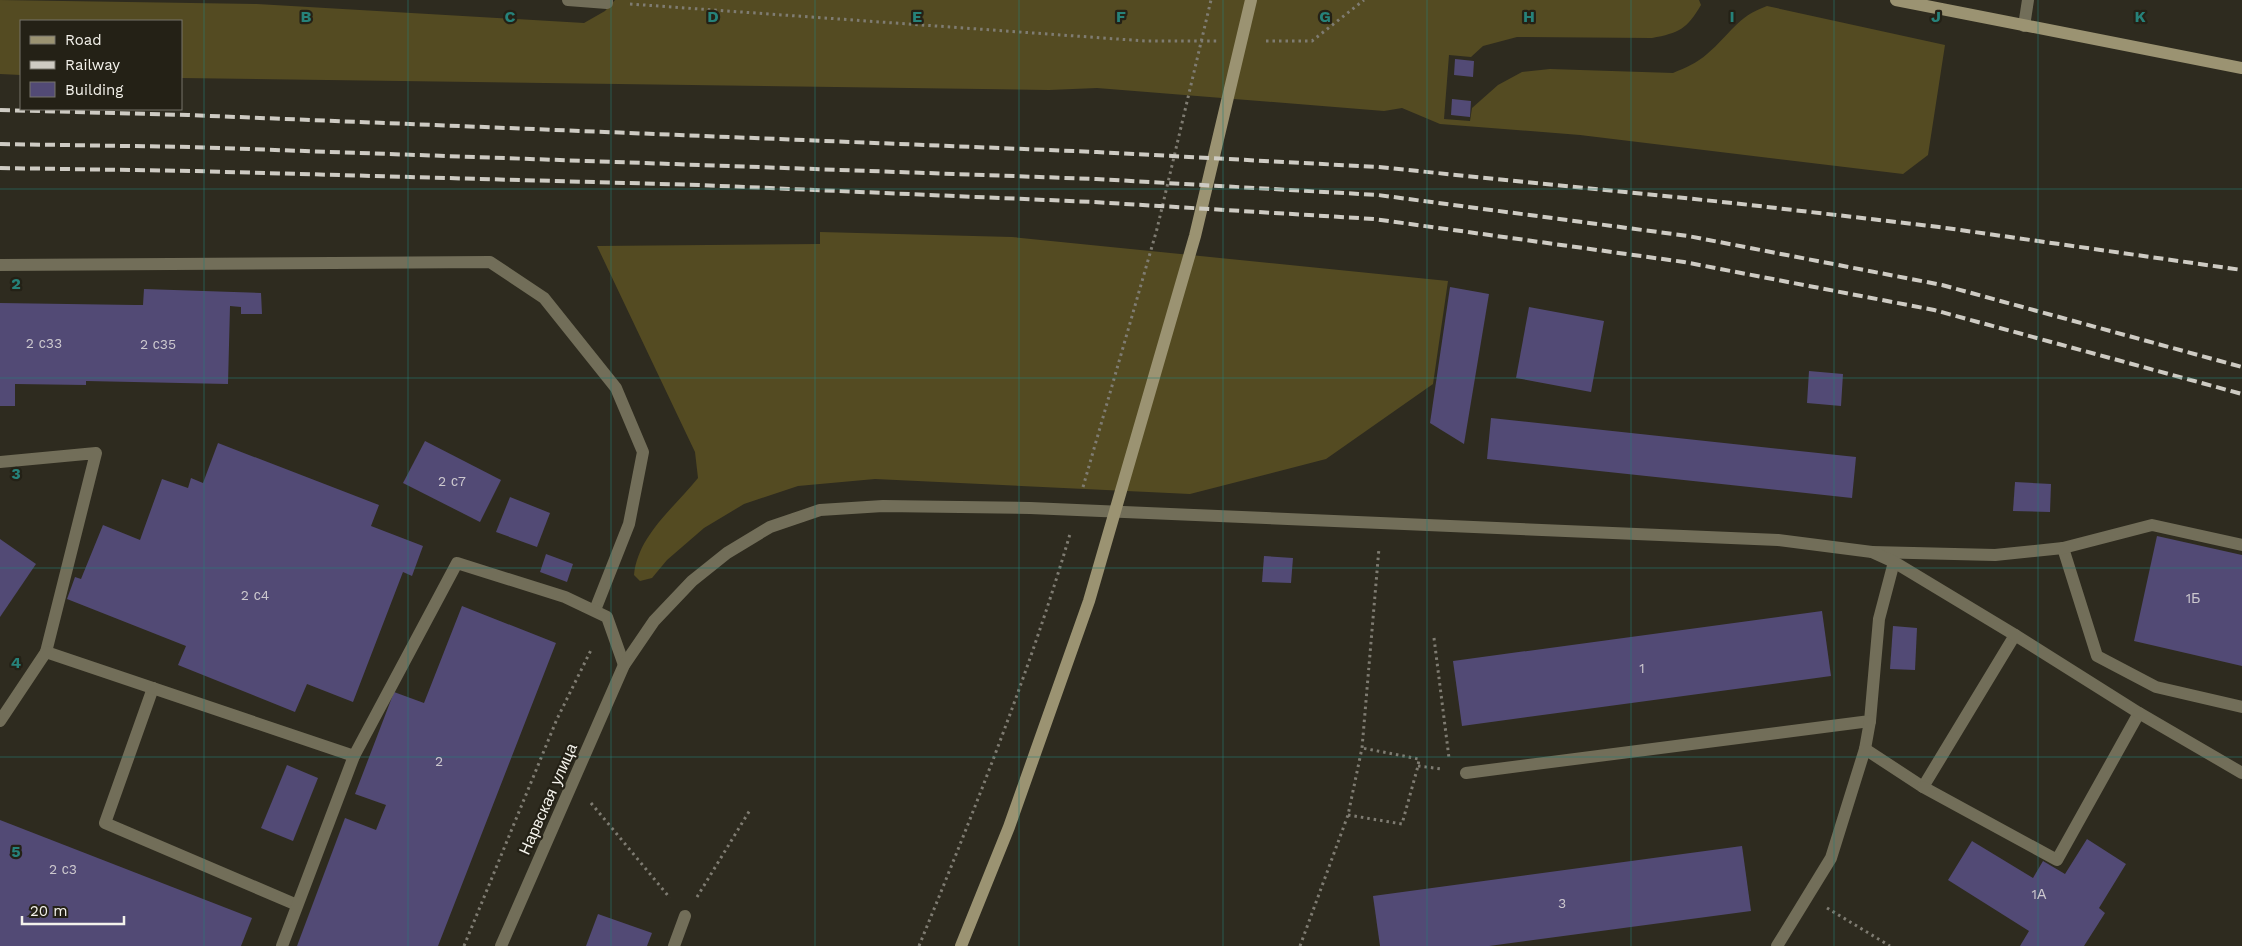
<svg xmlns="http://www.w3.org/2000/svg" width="2242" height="946" font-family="'Work Sans',sans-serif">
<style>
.grass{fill:#544b22}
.building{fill:#524a75}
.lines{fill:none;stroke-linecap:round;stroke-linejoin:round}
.path{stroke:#7f7c72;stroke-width:3;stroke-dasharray:2.5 4;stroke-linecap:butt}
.lane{stroke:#726e59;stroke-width:12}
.street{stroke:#726e59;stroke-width:12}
.secondary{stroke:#9b9372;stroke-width:12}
.rail{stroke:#cecbc3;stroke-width:4;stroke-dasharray:10 5;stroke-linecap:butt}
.grid{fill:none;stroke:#26827a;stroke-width:1;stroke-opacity:0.55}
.labels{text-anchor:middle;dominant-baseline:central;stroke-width:4.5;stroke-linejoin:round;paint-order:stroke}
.number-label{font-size:14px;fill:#ccc8ce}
.street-label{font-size:16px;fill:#f4f2eb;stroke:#242116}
.grid-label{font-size:16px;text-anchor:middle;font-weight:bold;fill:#26827a;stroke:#242116;stroke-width:4.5;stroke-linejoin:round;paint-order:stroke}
</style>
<rect width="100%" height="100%" fill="#2e2b1f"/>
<g class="grass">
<path d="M 0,0 L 257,4 L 584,23 L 605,11 L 615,0 L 1699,0 L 1701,5 C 1687,29 1679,33 1652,38 L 1517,37 L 1483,46 L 1471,57 L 1449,55 L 1444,119 L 1470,121 L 1472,108 L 1498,85 L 1522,72 L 1550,69 L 1673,73 C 1685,68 1697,63 1707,54 C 1731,34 1736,17 1767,6 L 1945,45 L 1928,155 L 1903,174 L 1580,135 L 1440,124 L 1402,108 L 1384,111 L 1097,88 L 1049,90 L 181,78 L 181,21 L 21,21 L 21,75 L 0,74 Z"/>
<path d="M 820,232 L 1012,237 L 1448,281 L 1433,384 L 1326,459 L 1190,494 L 875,479 L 798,486 L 744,504 L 704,528 L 667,560 L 652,578 L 640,581 L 634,575 C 638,535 674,508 698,478 L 695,452 L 597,246 L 820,244 Z"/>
</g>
<g class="building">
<path d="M 1455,59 L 1474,61 L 1473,77 L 1454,75 Z"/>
<path d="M 1452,99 L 1471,101 L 1470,117 L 1451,115 Z"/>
<path d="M 1450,287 L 1489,294 L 1464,444 L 1430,423 Z"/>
<path d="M 144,289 L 261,293 L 262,314 L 241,314 L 241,307 L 230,306 L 228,384 L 86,381 L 86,385 L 15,384 L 15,406 L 0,406 L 0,303 L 136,305 L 143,305 Z"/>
<path d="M 1529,307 L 1604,321 L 1591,392 L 1516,378 Z"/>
<path d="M 1809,371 L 1843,374 L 1841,406 L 1807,403 Z"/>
<path d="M 1491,418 L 1856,457 L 1852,498 L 1487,459 Z"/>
<path d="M 425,441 L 501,480 L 480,522 L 403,483 Z"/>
<path d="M 218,443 L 379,505 L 371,526 L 423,546 L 412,576 L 403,572 L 353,702 L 307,684 L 295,712 L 178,665 L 186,646 L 67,599 L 75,577 L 81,579 L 103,525 L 140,540 L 162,479 L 188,488 L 191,478 L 203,483 Z"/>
<path d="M 2015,482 L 2051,484 L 2050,512 L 2013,511 Z"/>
<path d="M 510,497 L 550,513 L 537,547 L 496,532 Z"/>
<path d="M 2157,536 L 2242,555 L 2242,666 L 2134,641 Z"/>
<path d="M 0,539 L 36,564 L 0,617 Z"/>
<path d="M 546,554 L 573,564 L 567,582 L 540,572 Z"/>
<path d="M 1264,556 L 1293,558 L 1291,583 L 1262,582 Z"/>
<path d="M 462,606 L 556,643 L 438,946 L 297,946 L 345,818 L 376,830 L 386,805 L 355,794 L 394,692 L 424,703 Z"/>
<path d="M 1822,611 L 1831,676 L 1462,726 L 1453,661 Z"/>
<path d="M 1893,626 L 1917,628 L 1915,670 L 1890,669 Z"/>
<path d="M 287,765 L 318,778 L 293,841 L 261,828 Z"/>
<path d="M 0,820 L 252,918 L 241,946 L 0,946 Z"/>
<path d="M 2087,839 L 2126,864 L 2099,908 L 2105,913 L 2084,946 L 2020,946 L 2029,931 L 1948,880 L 1972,841 L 2033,878 L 2043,861 L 2065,874 Z"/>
<path d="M 1742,846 L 1751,911 L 1489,946 L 1380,946 L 1373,896 Z"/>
<path d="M 598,914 L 652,933 L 647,946 L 586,946 Z"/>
</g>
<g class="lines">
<g class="path">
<path d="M 630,4 L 1145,41 L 1218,41"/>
<path d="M 1266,41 L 1312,41 L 1364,0"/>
<path d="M 1083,487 L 1157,229 L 1211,0"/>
<path d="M 1434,638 L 1449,758"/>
<path d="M 1418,766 L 1442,769"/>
<path d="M 591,803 L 670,898"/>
<path d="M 1348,815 L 1402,824 L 1418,766 L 1419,759 L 1362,748"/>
<path d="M 697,897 L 750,810"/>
<path d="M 1827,908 L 1890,946"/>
<path d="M 464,946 L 557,719 L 592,648"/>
<path d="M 919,946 C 974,811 1029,674 1070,534"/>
<path d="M 1300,946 L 1348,815 L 1362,748 L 1379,548"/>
</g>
<g class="lane">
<path d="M 568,0 L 607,3 L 607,0"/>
<path d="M 2024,26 L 2028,0"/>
<path d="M 0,265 L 490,262 L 544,298 L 616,388 L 643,452 L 629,524 L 595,610"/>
<path d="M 0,462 L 96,453 L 46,652"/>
<path d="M 2063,548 L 2097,656 L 2156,687 L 2242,707"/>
<path d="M 1872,552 L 1995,555 L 2063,548 L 2152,525 L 2242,545"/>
<path d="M 153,688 L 105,823 L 297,905"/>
<path d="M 0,721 L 46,652 L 354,756"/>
<path d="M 1865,749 L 1923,787 L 2015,635"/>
<path d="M 1466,773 L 1870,721 L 1879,619 L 1894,562"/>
<path d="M 1923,787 L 2057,860 L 2139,713"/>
<path d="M 282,946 L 354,756 L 457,563 L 565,597 L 607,617 L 624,665"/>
<path d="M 674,946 L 685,916"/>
<path d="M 1777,946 L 1831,858 L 1865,749 L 1870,721"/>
</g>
<path class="street" d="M 501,946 L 624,665 L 654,621 L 692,581 L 727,553 L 770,527 L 820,510 L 883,506 L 1030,508 L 1778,540 L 1872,552 L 1894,562 L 2015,635 L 2139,713 L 2242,773"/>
<g class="secondary">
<path d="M 1896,0 L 2242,68"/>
<path d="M 961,946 L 1009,827 L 1089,601 L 1195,236 L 1251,0"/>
</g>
<g class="rail">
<path d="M 0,110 L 188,115 L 1097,152 L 1378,167 L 1733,203 L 1939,227 L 2242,270"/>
<path d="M 0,144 L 191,147 L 1096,179 L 1378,195 L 1688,236 L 1942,285 L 2242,367"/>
<path d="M 0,168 L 193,171 L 699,185 L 1093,202 L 1374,219 L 1684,262 L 1934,310 L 2242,394"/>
</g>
</g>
<path class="grid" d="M 204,0 L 204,946M 408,0 L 408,946M 611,0 L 611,946M 815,0 L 815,946M 1019,0 L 1019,946M 1223,0 L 1223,946M 1427,0 L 1427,946M 1631,0 L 1631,946M 1834,0 L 1834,946M 2038,0 L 2038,946M 0,189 L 2242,189M 0,378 L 2242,378M 0,568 L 2242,568M 0,757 L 2242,757"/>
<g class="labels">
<g class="number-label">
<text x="44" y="343">2 с33</text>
<text x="158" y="344">2 с35</text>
<text x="452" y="481">2 с7</text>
<text x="255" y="595">2 с4</text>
<text x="2193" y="598">1Б</text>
<text x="1642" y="668">1</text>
<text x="439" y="761">2</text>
<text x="63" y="869">2 с3</text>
<text x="2039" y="894">1А</text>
<text x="1562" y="903">3</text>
</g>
<g class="street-label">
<text transform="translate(548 799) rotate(-66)">Нарвская улица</text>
</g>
</g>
<g class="grid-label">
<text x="306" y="22">B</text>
<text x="510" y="22">C</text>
<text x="713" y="22">D</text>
<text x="917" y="22">E</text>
<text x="1121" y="22">F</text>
<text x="1325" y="22">G</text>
<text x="1529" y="22">H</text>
<text x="1732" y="22">I</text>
<text x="1936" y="22">J</text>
<text x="2140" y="22">K</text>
<text x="16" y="289">2</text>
<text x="16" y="479">3</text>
<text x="16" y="668">4</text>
<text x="16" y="857">5</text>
</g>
<rect x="20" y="20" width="162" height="90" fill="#242116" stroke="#77756b"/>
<rect x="30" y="36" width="25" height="8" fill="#9b9372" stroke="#77756b"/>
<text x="65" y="45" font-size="15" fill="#f4f2eb">Road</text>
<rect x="30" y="61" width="25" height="8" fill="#cecbc3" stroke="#77756b"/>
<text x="65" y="70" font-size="15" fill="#f4f2eb">Railway</text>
<rect x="30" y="82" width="25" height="15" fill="#524a75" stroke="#77756b"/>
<text x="65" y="95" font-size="15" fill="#f4f2eb">Building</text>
<path d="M22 916v8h102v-8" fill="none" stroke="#f4f2eb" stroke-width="2.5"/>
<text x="30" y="916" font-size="15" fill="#f4f2eb" stroke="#242116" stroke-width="4" paint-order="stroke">20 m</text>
</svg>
